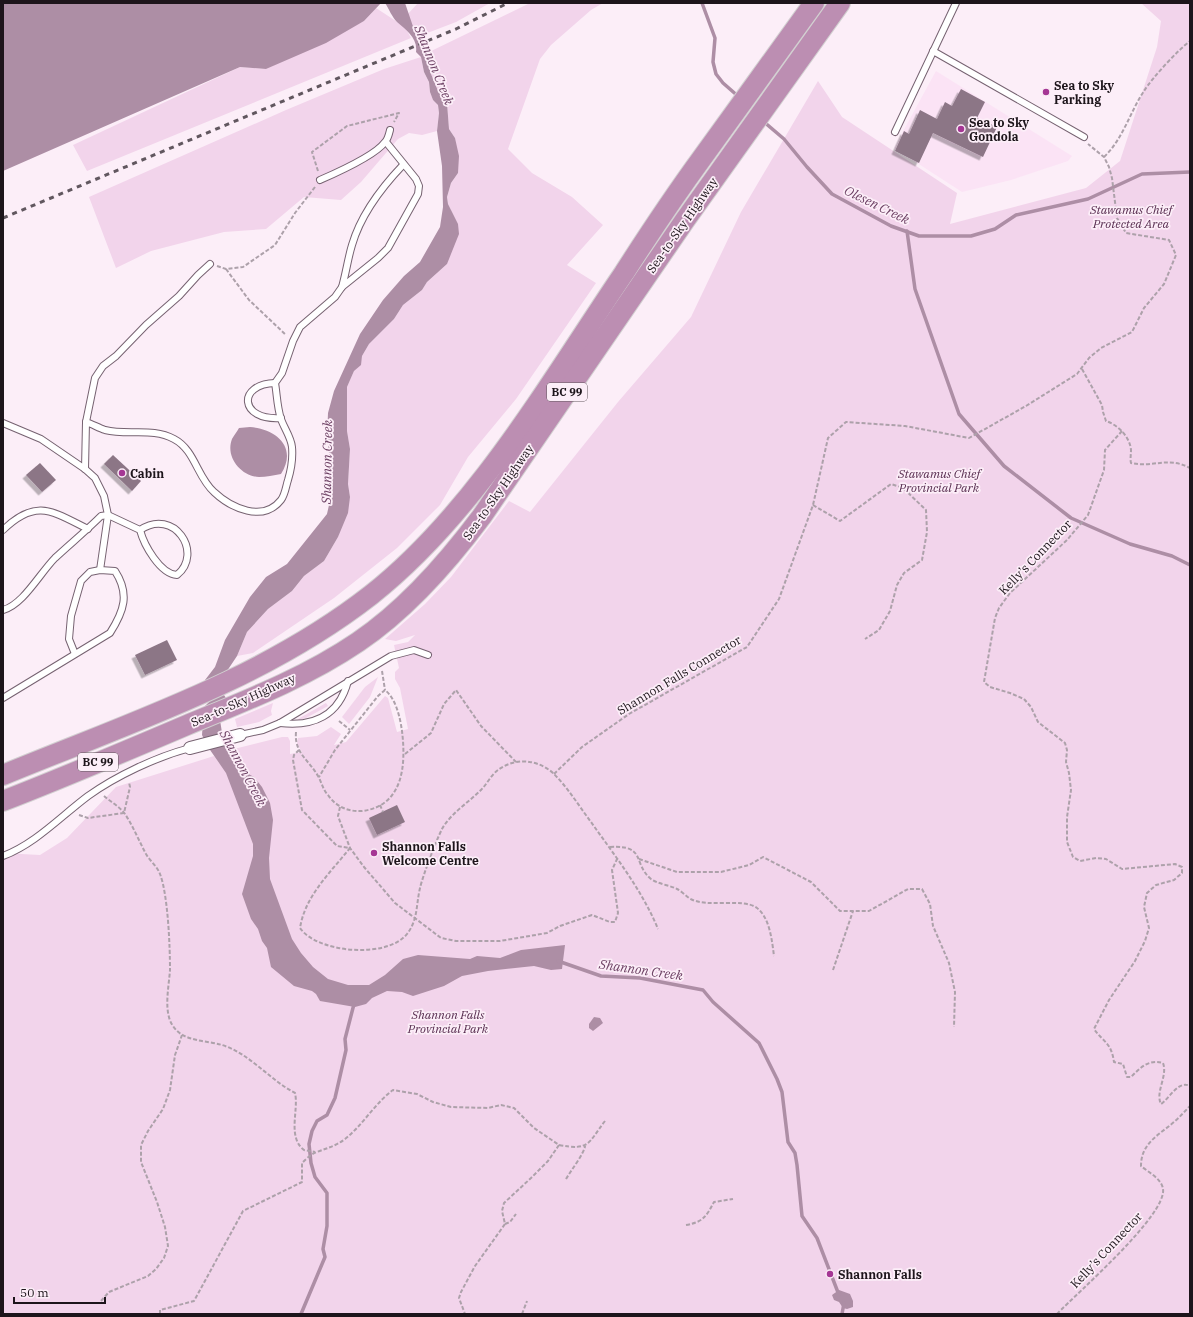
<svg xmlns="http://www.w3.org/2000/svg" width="1193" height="1317" font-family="'IBM Plex Serif',serif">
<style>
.built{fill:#fbe3f5}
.green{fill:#f2d4eb}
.water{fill:#ad8ea5}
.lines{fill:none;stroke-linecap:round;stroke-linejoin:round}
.stream{stroke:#ad8ea5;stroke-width:3.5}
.building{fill:#8c7686;filter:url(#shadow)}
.service-casing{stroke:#766271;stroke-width:8}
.minor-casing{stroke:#766271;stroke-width:14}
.trunk-casing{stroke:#d2d0d1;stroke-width:22}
.path{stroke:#ada1aa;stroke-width:2;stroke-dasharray:4 2;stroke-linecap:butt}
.service{stroke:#fff;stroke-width:6}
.minor{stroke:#fff;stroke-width:12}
.trunk{stroke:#bc8eb2;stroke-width:20}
.rail{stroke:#61575f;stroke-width:3;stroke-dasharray:5 5;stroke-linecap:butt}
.poi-dot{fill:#a53694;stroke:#fceef8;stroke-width:1.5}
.labels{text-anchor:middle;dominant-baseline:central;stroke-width:3.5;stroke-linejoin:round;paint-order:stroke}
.shield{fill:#fceef8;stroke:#60565d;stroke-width:1}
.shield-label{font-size:11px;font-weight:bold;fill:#1d151b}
.poi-label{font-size:12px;font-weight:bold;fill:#1d151b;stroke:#fceef8;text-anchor:start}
.park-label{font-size:12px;font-style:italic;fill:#582d50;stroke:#fceef8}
.street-label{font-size:12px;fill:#1d151b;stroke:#fceef8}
.water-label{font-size:13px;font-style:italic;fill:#6d4164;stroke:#fceef8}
</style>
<defs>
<filter id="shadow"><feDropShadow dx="-3.5" dy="3.5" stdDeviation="0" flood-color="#0004"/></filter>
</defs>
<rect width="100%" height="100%" fill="#fceef8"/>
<path class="built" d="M 936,71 L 1072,156 L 1068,161 L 1011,180 L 962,192 L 894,148 Z"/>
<g class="green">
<path d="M 418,3 L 490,3 L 456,22 L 417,37 L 407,15 Z"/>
<path d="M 530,3 L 603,3 L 591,10 L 551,45 L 540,59 L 508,149 L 532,173 L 572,197 L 603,225 L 567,265 L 596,283 L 516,399 L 468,457 L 440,505 L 397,548 L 334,598 L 253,653 L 237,656 L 247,632 L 268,609 L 292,591 L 304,576 L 324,561 L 338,537 L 350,497 L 348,484 L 350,449 L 347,431 L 347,387 L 354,371 L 360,365 L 362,356 L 369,344 L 394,319 L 403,305 L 422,290 L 427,282 L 447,264 L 451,210 L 448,204 L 447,197 L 451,183 L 458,173 L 455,138 L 449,129 L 447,103 L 438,91 L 431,74 L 425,54 Z"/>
<path d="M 1141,3 L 1190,3 L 1190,1314 L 3,1314 L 3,853 L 40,855 L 67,838 L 116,787 L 214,756 L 223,768 L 238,765 L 230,750 L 282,737 L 288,737 L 290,741 L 290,754 L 302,752 L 297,744 L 298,738 L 317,736 L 331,727 L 341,734 L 334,745 L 346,742 L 385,696 L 388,698 L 397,732 L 408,729 L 400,688 L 395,679 L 395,672 L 399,668 L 394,645 L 408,642 L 415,635 L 396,641 L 385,639 L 425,604 L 451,577 L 509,501 L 530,512 L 618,402 L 691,317 L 741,212 L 818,81 L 842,117 L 957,193 L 950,224 L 1086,188 L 1120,161 L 1157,47 L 1161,21 Z"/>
<path d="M 376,8 L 405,27 L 411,38 L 87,171 L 73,145 L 240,67 L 266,69 L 364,21 Z"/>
<path d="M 421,57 L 424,72 L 429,82 L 430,92 L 433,100 L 438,105 L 439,113 L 437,131 L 422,135 L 409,133 L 398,139 L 361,182 L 341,200 L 304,197 L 266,229 L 224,232 L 151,251 L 116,268 L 89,197 L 286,110 L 384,69 Z"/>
<path d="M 378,677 L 370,697 L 349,724 L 342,717 L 365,687 Z"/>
<path d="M 273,703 L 271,711 L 272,715 L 259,722 L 237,727 L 235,719 Z"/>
<path d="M 326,703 L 328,706 L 306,718 L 299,720 L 298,719 Z"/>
</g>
<g class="water">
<path d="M 3,3 L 381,3 L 364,21 L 326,43 L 266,69 L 240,67 L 3,171 Z"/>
<path d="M 385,3 L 405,3 L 418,41 L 425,54 L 431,74 L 438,91 L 443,94 L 447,103 L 449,129 L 455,138 L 459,156 L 458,173 L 451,183 L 447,197 L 448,204 L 458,224 L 459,234 L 447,264 L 427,282 L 422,290 L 403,305 L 394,319 L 369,344 L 362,356 L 361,365 L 354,371 L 347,387 L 347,431 L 350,449 L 348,484 L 350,497 L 348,513 L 338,537 L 324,561 L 304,576 L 292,591 L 268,609 L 247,632 L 237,656 L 225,674 L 222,692 L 226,698 L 220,720 L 223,739 L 241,770 L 254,777 L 262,787 L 270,803 L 273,820 L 269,858 L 270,879 L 292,939 L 301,953 L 313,967 L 328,979 L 348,985 L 369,985 L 385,975 L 403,959 L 418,955 L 470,959 L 477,956 L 500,958 L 521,950 L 565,945 L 562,969 L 551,970 L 534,966 L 488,971 L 462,976 L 444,986 L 413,996 L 402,992 L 387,991 L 372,998 L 366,1004 L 355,1007 L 320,1001 L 316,994 L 312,991 L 294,986 L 271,967 L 267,948 L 262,941 L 258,929 L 251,919 L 242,894 L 253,856 L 253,844 L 226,773 L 208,747 L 202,735 L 204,707 L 213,698 L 205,680 L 215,667 L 225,640 L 250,597 L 266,577 L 287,564 L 327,514 L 331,496 L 331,470 L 327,437 L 328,413 L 334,391 L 360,334 L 383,300 L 404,276 L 420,262 L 440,227 L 443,207 L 442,166 L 437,131 L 439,113 L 438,105 L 433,100 L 430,92 L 429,82 L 424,72 L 421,57 L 416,52 C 418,38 406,30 397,22 C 392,17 389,9 385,3 Z"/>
<path d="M 250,427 C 276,429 298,447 281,474 C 274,475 266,477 259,477 C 241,476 225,457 232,439 C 234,435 237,432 239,428 Z"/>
<path d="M 594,1017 L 600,1018 L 603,1023 L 593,1031 L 589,1028 L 589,1024 Z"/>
<path d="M 839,1290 L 850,1294 L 853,1301 L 853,1307 L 847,1309 L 843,1308 L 839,1302 L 834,1300 L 832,1295 Z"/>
</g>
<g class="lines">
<g class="stream">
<path d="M 702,3 L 715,38 L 713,62 L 716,74 L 723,83 L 739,97"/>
<path d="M 763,121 L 784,139 L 807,167 L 832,194 L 891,226 L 919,236 L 971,236 L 995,229 L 1016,215 L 1088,199 L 1142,174 L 1190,172"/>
<path d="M 907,231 L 915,289 L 959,414 L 1004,466 L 1071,518 L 1130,544 L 1172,556 L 1190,565"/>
<path d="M 558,961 L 601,976 L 640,978 L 703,990 L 713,1002 L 759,1043 L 777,1079 L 782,1092 L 788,1142 L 795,1153 L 797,1165 L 802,1216 L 817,1238 L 839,1295"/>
<path d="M 301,1314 L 325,1257 L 323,1249 L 327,1226 L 327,1193 L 315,1177 L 311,1163 L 309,1144 L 312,1131 L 317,1121 L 327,1115 L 335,1098 L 346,1050 L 345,1039 L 354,1004"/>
<path d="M 842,1314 L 844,1303"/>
</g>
</g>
<g class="building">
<path d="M 961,89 L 985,102 L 977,118 L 997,127 L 983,157 L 933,133 L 919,163 L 895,151 L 904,131 L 909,134 L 920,110 L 937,119 L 945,102 L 952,106 Z"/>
<path d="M 113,455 L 141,481 L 132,491 L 104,464 Z"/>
<path d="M 40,463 L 56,480 L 42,492 L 26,475 Z"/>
<path d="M 167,640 L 177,660 L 145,675 L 135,655 Z"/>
<path d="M 397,805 L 405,822 L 377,835 L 369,818 Z"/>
</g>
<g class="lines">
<defs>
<g id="service">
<path d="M 933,51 L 1084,137"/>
<path d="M 895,132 L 956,3"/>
<path d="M 320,180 C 336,173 375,156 385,142 C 388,139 389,134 390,130"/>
<path d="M 342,287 C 346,273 348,258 352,245 C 361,214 382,187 403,165"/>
<path d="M 275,383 C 237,384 239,421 281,418"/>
<path d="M 86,422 L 95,378 L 103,366 L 116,356 L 146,325 L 179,296 L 198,275 L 210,264"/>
<path d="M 3,423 L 41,439 L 85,469 L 95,478 L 104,496 L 108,515 L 100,570"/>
<path d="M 85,469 L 86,422 C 92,424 99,428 105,430 C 129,436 152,427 174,439 C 195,450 197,477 214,492 C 231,508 263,523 281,500 C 285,495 286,486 288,480 C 291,470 293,458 292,447 C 291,437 284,428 281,419 C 277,407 277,394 275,383 L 282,373 L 293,341 L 300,327 L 335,297 L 342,287 L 378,258 L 388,248 L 418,194 L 419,186 L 416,179 L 386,142"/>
<path d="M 3,530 C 36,498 52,511 88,529"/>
<path d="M 3,610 C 23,605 40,573 55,558 C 70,544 86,531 101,516 L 108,515 L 140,530 C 174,507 204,553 177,575 C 160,574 144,545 140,530"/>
<path d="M 3,698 L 110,633 C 124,611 130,594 115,571 L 100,570 L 90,572 L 81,581 L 71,616 L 69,639 L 75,654"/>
<path d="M 280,723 C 313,727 339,716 348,681"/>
<path d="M 240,735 L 263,730 L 280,723 L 391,656 L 414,650 L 428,655"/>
<path d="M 3,856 C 35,844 60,817 88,796 C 116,776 156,757 190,748"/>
</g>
<path id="minor" d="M 190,748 L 240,735"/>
<g id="trunk">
<path d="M 3,775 C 129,723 262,680 371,595 C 475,513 550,382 624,273 C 649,234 675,195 702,158 C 739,106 777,55 814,3"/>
<path d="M 3,801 C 65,777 126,751 187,725 C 245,701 305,678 358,642 C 407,609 447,563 482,516 L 685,220 L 840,3"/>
</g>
</defs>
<use href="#service" class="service-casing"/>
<use href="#minor" class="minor-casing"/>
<use href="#trunk" class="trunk-casing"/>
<g class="path">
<path d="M 1104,157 C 1123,139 1130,112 1144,91 C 1153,77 1177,51 1190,41"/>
<path d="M 318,171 L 312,152 L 347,126 L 399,113 L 394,122"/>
<path d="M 217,266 L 226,269 L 243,267 L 275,245 L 295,213 L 315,187"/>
<path d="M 226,269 L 249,300 L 286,335"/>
<path d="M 1082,369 L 1102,405 L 1103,412 L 1106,421 C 1118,425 1130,437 1131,450 C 1131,455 1130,459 1131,463 C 1153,468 1168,456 1190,468"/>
<path d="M 1122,431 L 1105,450 L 1104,470 L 1088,515 L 1067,540 L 1010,593 L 999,608 L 995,618 L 984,682 L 990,687 L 1010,693 L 1024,699 L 1031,707 L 1038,722 L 1065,743 L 1067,750 L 1066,762 L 1069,773 L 1071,790 L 1067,817 L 1067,842 L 1073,857 L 1080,861 L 1096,858 L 1106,859 L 1122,869 L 1175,864 L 1182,867 L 1182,873 L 1174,880 L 1156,885 L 1147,893 L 1144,907 L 1149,928 L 1145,941 L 1135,961 L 1109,1000 L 1094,1029 C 1104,1043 1111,1042 1114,1062 L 1123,1064 L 1127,1077 L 1131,1077 C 1140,1068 1148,1059 1163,1063 C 1168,1076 1155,1092 1161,1104 C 1170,1098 1178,1080 1190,1086"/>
<path d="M 813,505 L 840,521 L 891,484 L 903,488 L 926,510 L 927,532 L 922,560 L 904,573 L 897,585 L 890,611 L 879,630 L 865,639"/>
<path d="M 382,671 L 385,690"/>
<path d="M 339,721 L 350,730"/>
<path d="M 296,732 C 294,753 309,760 318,776 C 322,783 323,790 328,795 C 336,807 349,812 362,811 C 404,806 406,764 402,731 C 400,717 396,699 385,690 L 378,696 L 335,750 L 319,777"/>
<path d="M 299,750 L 294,755 L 293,760 L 302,810 L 337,846 L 350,848 C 330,873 305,896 300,928 C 317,953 387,959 407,934 C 418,920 416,905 420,888 C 423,875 436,841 442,829 C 451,813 468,803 481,790 C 487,784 491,775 498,770 C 507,763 520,760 530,762 C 538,763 548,768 554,774 C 568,788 579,806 591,822 C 615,856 642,890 658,929"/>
<path d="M 405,754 L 431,733 L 444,704 L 456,690 L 481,726 L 516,762"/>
<path d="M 554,774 L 582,747 L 629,714 L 747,647 L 779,599 L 813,505 L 828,438 L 846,422 L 905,426 L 969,438 L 1026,406 L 1077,374 L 1089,358 L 1101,348 L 1132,332 L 1144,308 L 1164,284 L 1176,255 L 1169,240 L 1126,233 L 1117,218 L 1112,178 L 1109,167 L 1104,157 L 1088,144"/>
<path d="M 104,796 C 111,802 120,807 125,814 C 133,826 139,841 146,854 C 150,861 157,866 160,874 C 168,895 170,946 170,970 C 169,986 163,1012 173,1026 C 183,1042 206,1040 222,1045 C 249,1053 270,1080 295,1093 C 299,1110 287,1137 304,1150 L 315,1152"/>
<path d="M 380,805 L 383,812"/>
<path d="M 340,807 L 338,816 L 350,848 L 364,867 L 395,903 L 441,938 L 456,941 L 500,941 L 547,933 L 560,926 L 592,915 L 610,922 L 615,922 L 618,913 L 612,870 L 618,857"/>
<path d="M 79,815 L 88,818 L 124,813 L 130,787 L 129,782"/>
<path d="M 610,847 C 647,845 632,863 651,879 C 658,884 669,885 677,889 C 681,891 685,895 689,898 C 706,909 742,897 757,908 C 770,918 772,941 774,956"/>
<path d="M 639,859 L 677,872 L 721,872 L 749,865 L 763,857 L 811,882 L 840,911 L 869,911 L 908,889 L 922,889 L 930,904 L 933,926 L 949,963 L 955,992 L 954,1027"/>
<path d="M 833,970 L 853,911"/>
<path d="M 559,1145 C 590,1151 588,1143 605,1121"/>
<path d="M 566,1179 C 570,1172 585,1152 585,1146"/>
<path d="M 505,1224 L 510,1222 L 516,1214"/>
<path d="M 686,1225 C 703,1222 706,1217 714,1202 L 733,1199"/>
<path d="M 101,1301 L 109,1292 L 148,1276 L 156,1269 L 164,1258 L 168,1246 L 165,1227 L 157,1202 L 141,1162 L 141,1145 L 148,1131 L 163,1109 L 170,1090 L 175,1055 L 182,1035"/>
<path d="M 160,1314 L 160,1310 L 194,1301 L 243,1211 L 302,1182 L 302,1163 C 306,1159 311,1154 317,1152 C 327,1148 336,1146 345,1139 C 363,1125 375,1103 393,1090 L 417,1094 L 433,1102 L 451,1107 L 488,1108 L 501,1105 L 514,1108 L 534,1128 L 559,1145 L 548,1161 L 531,1178 L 504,1203 L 502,1211 L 505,1224 L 475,1266 L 461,1292 L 459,1298 L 465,1314"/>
<path d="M 522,1314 L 527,1301"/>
<path d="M 1057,1314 C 1077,1293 1167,1215 1163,1189 C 1162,1179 1148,1172 1141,1166 C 1141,1143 1159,1135 1174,1122 C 1180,1117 1185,1111 1190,1106"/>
</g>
<use href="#service" class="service"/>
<use href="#minor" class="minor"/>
<use href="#trunk" class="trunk"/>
<path class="rail" d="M 3,218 L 456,29 L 508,3"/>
</g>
<g class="poi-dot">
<circle cx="1046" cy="92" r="4"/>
<circle cx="961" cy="129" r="4"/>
<circle cx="122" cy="473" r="4"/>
<circle cx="374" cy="853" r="4"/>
<circle cx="830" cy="1274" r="4"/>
</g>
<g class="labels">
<g class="shield">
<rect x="547" y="383" width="40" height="18" rx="3"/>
<rect x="78" y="753" width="40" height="18" rx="3"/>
</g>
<g class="shield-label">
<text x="567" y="392">BC 99</text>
<text x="98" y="762">BC 99</text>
</g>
<g class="poi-label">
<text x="1054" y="85">Sea to Sky<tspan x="1054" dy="14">Parking</tspan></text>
<text x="969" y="122">Sea to Sky<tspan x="969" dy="14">Gondola</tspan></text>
<text x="130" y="473">Cabin</text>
<text x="382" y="846">Shannon Falls<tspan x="382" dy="14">Welcome Centre</tspan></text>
<text x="838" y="1274">Shannon Falls</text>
</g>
<g class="park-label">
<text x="1131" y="209">Stawamus Chief<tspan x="1131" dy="14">Protected Area</tspan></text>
<text x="939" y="473">Stawamus Chief<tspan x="939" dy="14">Provincial Park</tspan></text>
<text x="448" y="1014">Shannon Falls<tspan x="448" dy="14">Provincial Park</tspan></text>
</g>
<g class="street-label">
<text transform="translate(682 225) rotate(-55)">Sea-to-Sky Highway</text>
<text transform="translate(498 492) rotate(-55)">Sea-to-Sky Highway</text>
<text transform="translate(1035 557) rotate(-46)">Kelly’s Connector</text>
<text transform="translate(679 675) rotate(-31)">Shannon Falls Connector</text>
<text transform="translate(243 700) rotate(-24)">Sea-to-Sky Highway</text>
<text transform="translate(1106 1250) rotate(-47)">Kelly’s Connector</text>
</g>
<g class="water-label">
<text transform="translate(434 65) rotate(68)">Shannon Creek</text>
<text transform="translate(877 205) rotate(26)">Olesen Creek</text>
<text transform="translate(327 462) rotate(-89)">Shannon Creek</text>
<text transform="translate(243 768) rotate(62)">Shannon Creek</text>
<text transform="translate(641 970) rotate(8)">Shannon Creek</text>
</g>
</g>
<rect width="1193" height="1317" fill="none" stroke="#1d151b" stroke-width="8"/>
<path d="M14 1297v6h91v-6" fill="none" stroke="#1d151b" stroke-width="2"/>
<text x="20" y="1297" font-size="12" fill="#1d151b" stroke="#fceef8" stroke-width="3" paint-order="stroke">50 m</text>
</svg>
